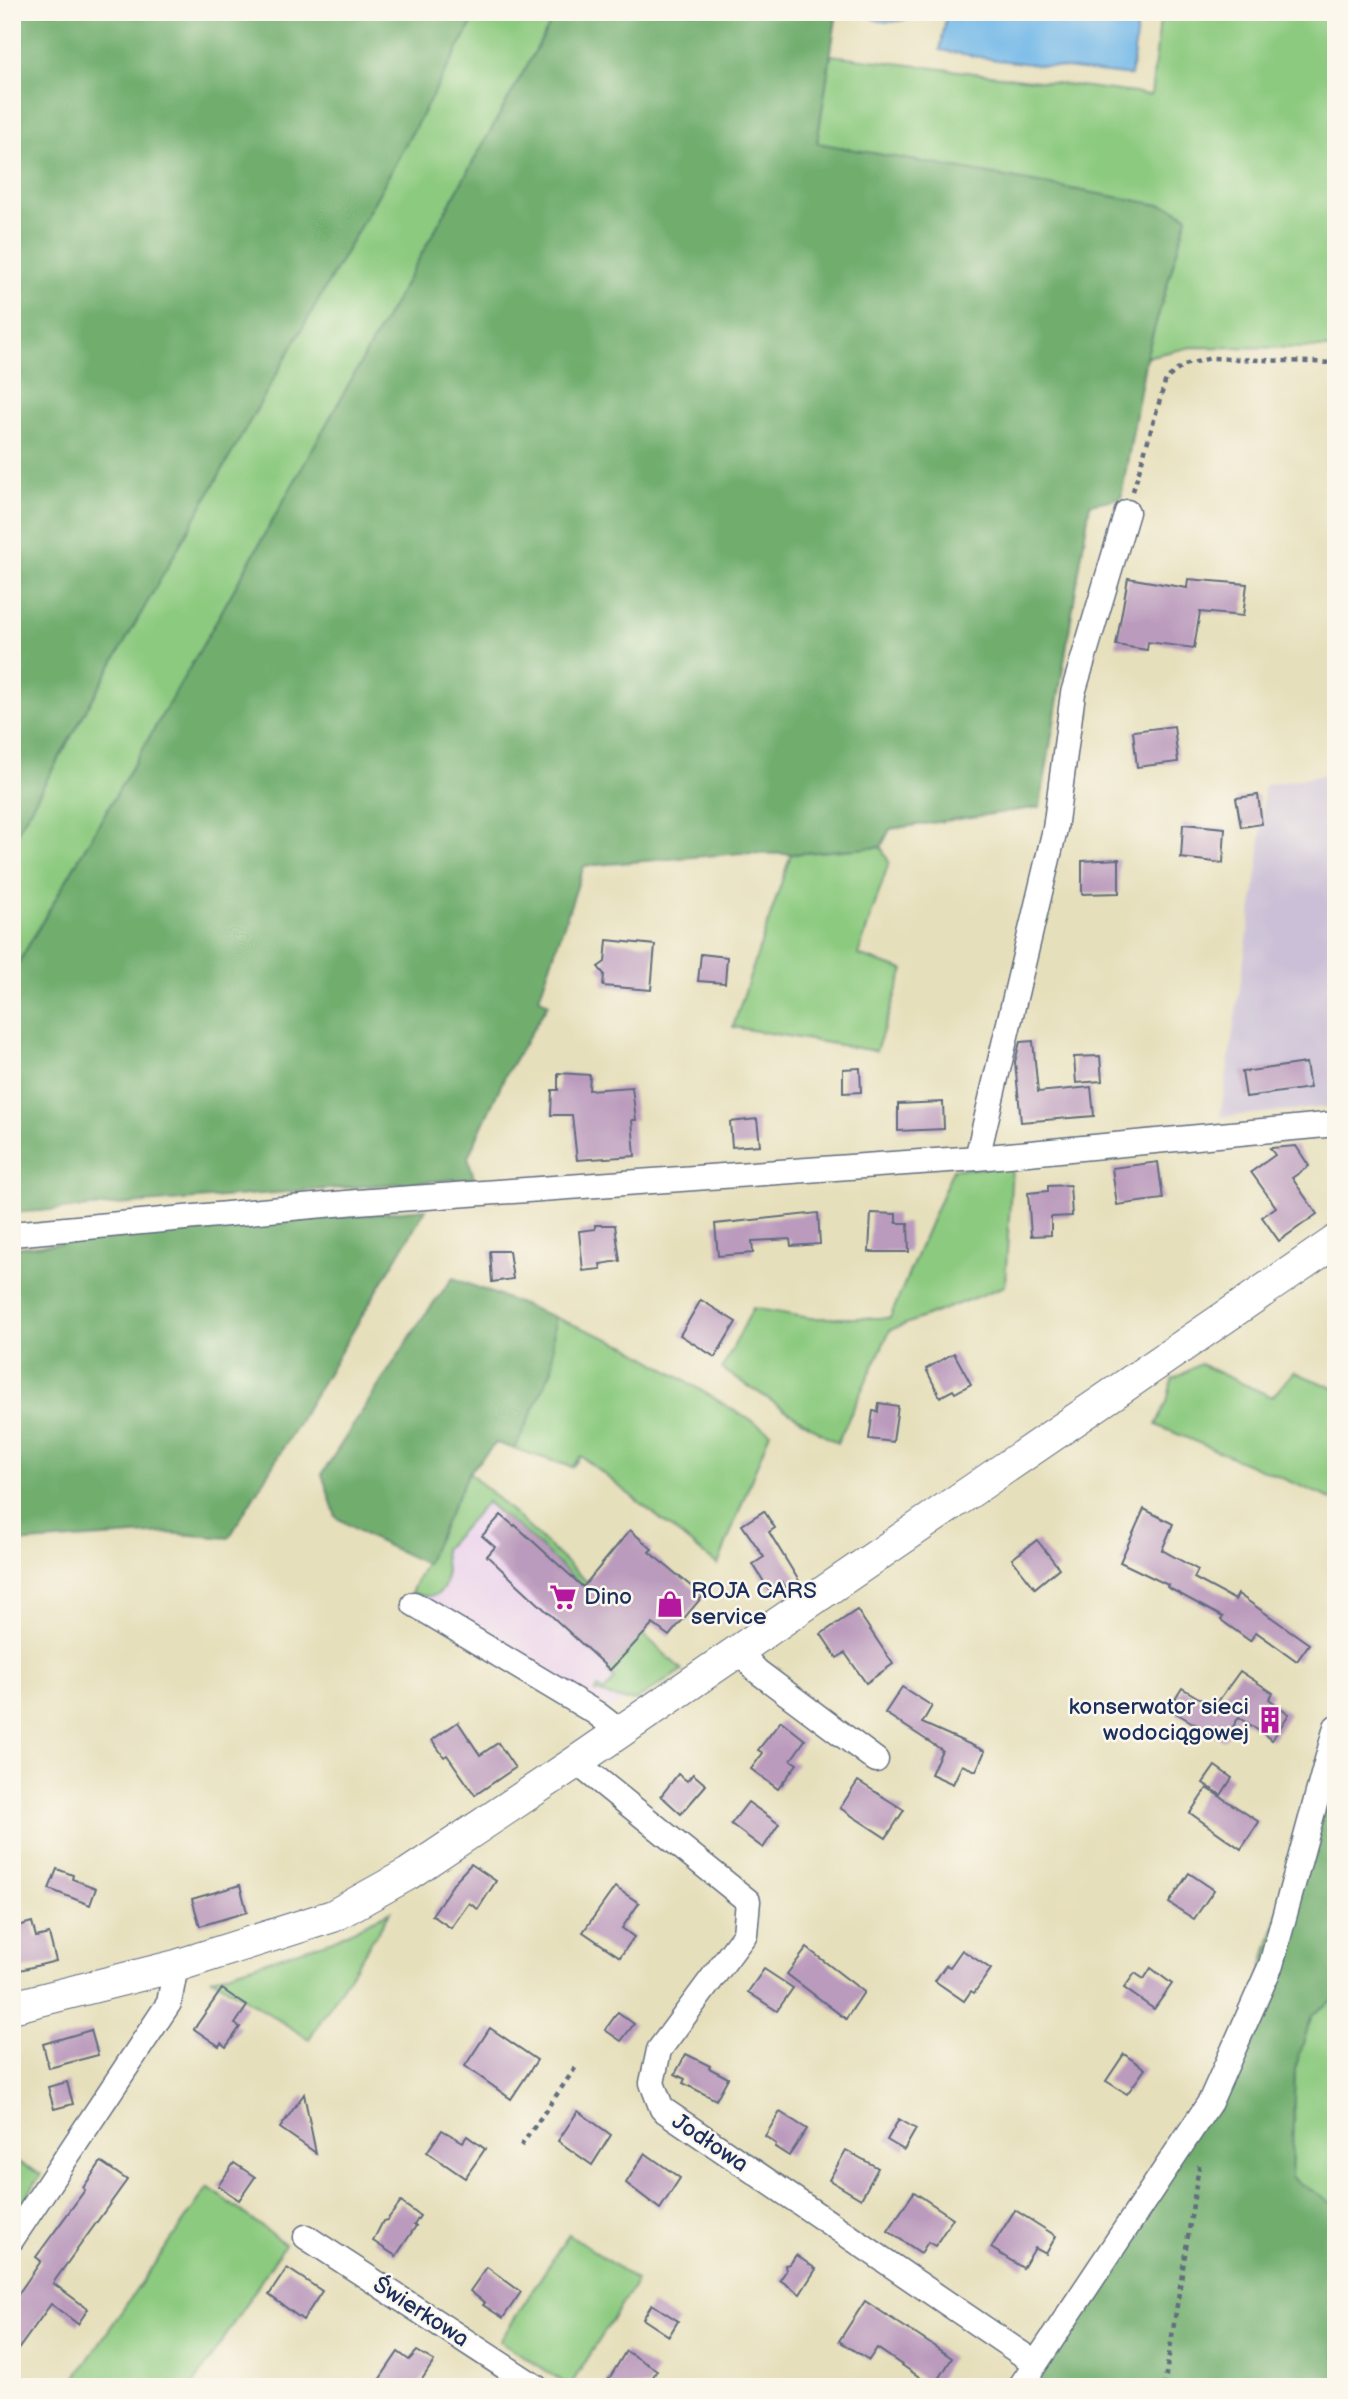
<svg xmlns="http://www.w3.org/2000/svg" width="1348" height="2399" font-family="'Balsamiq Sans',sans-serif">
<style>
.built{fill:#ead1ec}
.industrial{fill:#cabfd6}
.green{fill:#8cca7f;stroke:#547c6e;stroke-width:2}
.forest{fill:#71ae6e;stroke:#466e66;stroke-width:2}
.water{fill:#72b8e8;stroke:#4674a3;stroke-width:2}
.building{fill:#bb9bbd}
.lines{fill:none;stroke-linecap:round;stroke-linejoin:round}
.minor-casing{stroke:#626d7f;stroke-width:27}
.major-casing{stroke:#626d7f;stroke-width:34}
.path{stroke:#626d7f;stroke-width:4.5;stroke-dasharray:5 5;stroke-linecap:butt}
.minor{stroke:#fff;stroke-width:24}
.major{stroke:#fff;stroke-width:32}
.labels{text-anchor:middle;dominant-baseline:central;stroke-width:5;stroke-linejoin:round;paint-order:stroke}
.poi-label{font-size:23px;fill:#1b2f5e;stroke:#fbf7ec;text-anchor:start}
.street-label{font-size:23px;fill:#1b2f5e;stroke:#fbf7ec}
</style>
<rect width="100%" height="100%" fill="#fbf7ec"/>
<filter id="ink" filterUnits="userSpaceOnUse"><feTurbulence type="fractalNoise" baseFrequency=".0143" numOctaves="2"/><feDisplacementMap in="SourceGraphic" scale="14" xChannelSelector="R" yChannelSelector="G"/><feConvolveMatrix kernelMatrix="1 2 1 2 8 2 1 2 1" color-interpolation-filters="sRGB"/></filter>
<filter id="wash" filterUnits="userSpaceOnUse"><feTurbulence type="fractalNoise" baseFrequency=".00686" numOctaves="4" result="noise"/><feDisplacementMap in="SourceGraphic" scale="28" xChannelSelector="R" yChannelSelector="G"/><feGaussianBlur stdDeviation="1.57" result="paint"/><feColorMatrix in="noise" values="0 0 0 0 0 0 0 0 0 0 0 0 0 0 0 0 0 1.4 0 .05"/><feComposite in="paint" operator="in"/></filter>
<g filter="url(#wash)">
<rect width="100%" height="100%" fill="#e6dfbb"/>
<path class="built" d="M 469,1472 L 678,1667 L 611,1710 L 411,1592 Z"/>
<path class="industrial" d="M 1336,773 L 1336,1106 L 1220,1117 L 1259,861 L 1264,785 Z"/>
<g class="green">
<path d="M 478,12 L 557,12 L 204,643 L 12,974 L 12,841 L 374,202 Z"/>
<path d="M 1161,12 L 1336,12 L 1336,348 L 1192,347 L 1146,357 L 1187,216 L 1171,207 L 817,143 L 831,55 L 1151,95 Z"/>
<path d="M 881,847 L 889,862 L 858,955 L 904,970 L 876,1051 L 733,1027 L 791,854 Z"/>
<path d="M 1012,1167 L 1005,1286 L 890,1330 L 837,1443 L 722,1369 L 753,1308 L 810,1318 L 890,1318 L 953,1169 Z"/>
<path d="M 554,1317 L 627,1346 L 770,1432 L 718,1565 L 581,1456 L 572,1467 L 515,1449 L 552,1369 Z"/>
<path d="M 1200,1364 L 1272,1397 L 1294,1372 L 1336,1389 L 1336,1501 L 1156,1425 L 1167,1402 L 1172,1380 Z"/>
<path d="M 469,1472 L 682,1670 L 636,1700 L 627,1701 L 595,1692 L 598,1688 L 604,1692 L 615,1679 L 608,1672 L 639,1638 L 516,1525 L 514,1526 L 487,1502 L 444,1549 C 444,1559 448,1574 445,1584 C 441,1599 422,1598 411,1592 Z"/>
<path d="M 391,1911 L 309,2039 L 212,1978 L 333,1940 Z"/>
<path d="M 1336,1998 L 1336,2206 L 1291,2177 L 1295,2069 L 1312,2014 Z"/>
<path d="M 12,2159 L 41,2174 L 12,2219 Z"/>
<path d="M 208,2187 L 285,2244 L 192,2387 L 69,2387 Z"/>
<path d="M 569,2234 L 637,2281 L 570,2386 L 500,2341 Z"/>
</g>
<g class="forest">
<path d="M 12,12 L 478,12 L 374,202 L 12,841 Z"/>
<path d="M 557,12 L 837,12 L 817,143 L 1171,207 L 1187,217 L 1146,357 L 1121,498 L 1090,504 L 1040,807 L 890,829 L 881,847 L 791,854 L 741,853 L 584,866 L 539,998 L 548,1004 L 505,1076 L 468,1157 L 474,1178 L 12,1213 L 12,974 L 204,643 Z"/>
<path d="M 426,1209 L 229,1538 L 166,1533 L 12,1543 L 12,1248 Z"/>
<path d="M 453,1278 L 554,1317 L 552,1369 L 515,1449 L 496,1443 L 469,1472 L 426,1564 L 369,1537 L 336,1517 L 322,1474 L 423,1317 Z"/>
<path d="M 1336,1717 L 1336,1998 L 1312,2015 L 1295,2069 L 1291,2177 L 1336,2206 L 1336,2387 L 1031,2387 L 1238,2050 Z"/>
</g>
<g class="water">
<path d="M 865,12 L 911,12 L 909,18 C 894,23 875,25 865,12 Z"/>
<path d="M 947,12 L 1139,12 L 1131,76 L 997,60 L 940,50 Z"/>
</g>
<g id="blocks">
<g class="building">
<path d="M 1128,578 L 1187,588 L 1188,579 L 1247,584 L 1243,616 L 1200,612 L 1194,648 L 1148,642 L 1147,650 L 1116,645 Z"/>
<path d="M 1174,726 L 1178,762 L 1137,767 L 1133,731 Z"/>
<path d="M 1258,795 L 1262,824 L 1241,827 L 1236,798 Z"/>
<path d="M 1183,824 L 1225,828 L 1223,863 L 1181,858 Z"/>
<path d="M 1119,859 L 1119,893 L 1082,894 L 1082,861 Z"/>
<path d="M 607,940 L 655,945 L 651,990 L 603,986 L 604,974 L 598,967 L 605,962 Z"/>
<path d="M 701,954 L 727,957 L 725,983 L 698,981 Z"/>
<path d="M 1033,1041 L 1038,1092 L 1091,1087 L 1094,1116 L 1021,1122 L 1015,1062 L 1020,1042 Z"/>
<path d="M 1100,1056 L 1102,1081 L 1076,1083 L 1074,1057 Z"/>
<path d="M 1306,1063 L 1310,1088 L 1246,1097 L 1242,1072 Z"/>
<path d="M 860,1068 L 861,1092 L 843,1093 L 843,1069 Z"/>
<path d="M 558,1073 L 590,1075 L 589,1090 L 632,1087 L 636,1120 L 632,1120 L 635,1156 L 577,1160 L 572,1115 L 551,1115 L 552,1090 L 558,1090 Z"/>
<path d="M 943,1102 L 944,1129 L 898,1131 L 898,1104 Z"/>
<path d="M 757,1119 L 760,1145 L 732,1147 L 730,1122 Z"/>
<path d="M 1296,1146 L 1309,1166 L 1292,1178 L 1317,1214 L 1279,1241 L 1262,1217 L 1276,1207 L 1251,1172 L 1275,1155 L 1270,1148 Z"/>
<path d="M 1158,1162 L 1163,1199 L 1117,1205 L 1112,1168 Z"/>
<path d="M 1070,1185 L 1072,1216 L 1051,1217 L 1051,1235 L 1031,1236 L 1028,1193 L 1048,1191 L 1048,1186 Z"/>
<path d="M 818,1213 L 820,1244 L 791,1246 L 790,1239 L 752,1241 L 753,1253 L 718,1256 L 715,1224 Z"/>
<path d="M 871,1213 L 896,1214 L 896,1223 L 908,1223 L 909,1252 L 869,1252 Z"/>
<path d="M 595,1225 L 615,1225 L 620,1261 L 600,1264 L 601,1269 L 583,1271 L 579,1231 L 595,1229 Z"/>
<path d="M 490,1251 L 509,1251 L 513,1279 L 492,1282 Z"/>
<path d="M 701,1300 L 736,1322 L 715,1357 L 680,1335 Z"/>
<path d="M 954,1353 L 971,1384 L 955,1393 L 953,1390 L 940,1397 L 926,1369 Z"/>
<path d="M 879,1403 L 898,1406 L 893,1442 L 869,1439 L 873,1411 L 878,1412 Z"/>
<path d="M 1144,1509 L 1173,1524 L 1162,1550 L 1198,1570 L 1194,1578 L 1235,1600 L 1238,1594 L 1309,1644 L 1297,1661 L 1256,1632 L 1250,1641 L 1221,1620 L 1223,1617 L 1167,1587 L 1168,1585 L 1120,1562 Z"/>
<path d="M 764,1511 L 775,1528 L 769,1532 L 799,1581 L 787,1589 L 782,1582 L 769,1590 L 753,1564 L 764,1557 L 742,1525 Z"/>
<path d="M 501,1515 L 514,1526 L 515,1525 L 583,1587 L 630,1530 L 652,1549 L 649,1552 L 703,1596 L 669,1636 L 653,1624 L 610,1670 L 487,1556 L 495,1547 L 482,1536 Z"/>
<path d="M 1037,1540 L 1059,1568 L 1035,1588 L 1012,1559 Z"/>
<path d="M 857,1610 L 893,1664 L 866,1683 L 845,1653 L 837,1658 L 821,1634 Z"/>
<path d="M 1240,1671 L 1273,1693 L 1269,1699 L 1289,1714 L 1272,1740 L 1239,1717 L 1224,1741 L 1169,1709 L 1182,1688 L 1214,1707 Z"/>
<path d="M 902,1687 L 932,1706 L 922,1723 L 985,1751 L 976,1771 L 962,1765 L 953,1784 L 931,1774 L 942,1750 L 885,1713 Z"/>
<path d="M 781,1721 L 805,1740 L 791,1760 L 797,1764 L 778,1789 L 751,1769 L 763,1753 L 758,1750 Z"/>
<path d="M 458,1722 L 480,1755 L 498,1743 L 515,1768 L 475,1795 L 447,1755 L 444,1757 L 432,1740 Z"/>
<path d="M 1215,1766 L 1232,1778 L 1221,1795 L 1203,1783 Z"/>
<path d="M 678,1774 L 687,1781 L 693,1774 L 706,1785 L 681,1814 L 661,1796 Z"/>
<path d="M 858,1781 L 904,1810 L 886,1838 L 840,1808 Z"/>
<path d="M 1207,1788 L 1259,1822 L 1241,1849 L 1190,1813 Z"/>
<path d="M 748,1802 L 779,1824 L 763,1848 L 731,1824 Z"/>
<path d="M 471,1864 L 496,1881 L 478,1909 L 469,1903 L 451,1928 L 432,1915 L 456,1880 Z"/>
<path d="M 57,1869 L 73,1875 L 72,1879 L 96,1888 L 90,1905 L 49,1889 Z"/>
<path d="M 1189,1873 L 1214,1890 L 1194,1919 L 1169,1903 Z"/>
<path d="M 240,1885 L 247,1912 L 200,1926 L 192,1899 Z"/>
<path d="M 615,1887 L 639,1903 L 622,1928 L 634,1937 L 620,1957 L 583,1932 Z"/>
<path d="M 32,1922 L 36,1937 L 49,1934 L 56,1961 L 12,1972 L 12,1943 L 17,1941 L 14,1927 Z"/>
<path d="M 807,1948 L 864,1992 L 846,2019 L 787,1974 Z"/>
<path d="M 962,1950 L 991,1969 L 974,1993 L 971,1991 L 964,2001 L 935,1981 L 946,1965 L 950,1967 Z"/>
<path d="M 1151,1968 L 1172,1984 L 1154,2009 L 1124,1988 L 1135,1973 L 1144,1979 Z"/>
<path d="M 764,1969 L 793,1988 L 777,2011 L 748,1992 Z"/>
<path d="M 222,1989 L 247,2006 L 235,2024 L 240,2027 L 226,2047 L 221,2043 L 219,2046 L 194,2029 Z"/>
<path d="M 618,2012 L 634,2024 L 621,2041 L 605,2030 Z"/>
<path d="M 490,2028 L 537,2060 L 511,2099 L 465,2066 Z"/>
<path d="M 91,2030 L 98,2055 L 49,2068 L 43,2044 Z"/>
<path d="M 686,2054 L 710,2066 L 709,2068 L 728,2078 L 716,2100 L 683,2083 L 685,2079 L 675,2074 Z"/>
<path d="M 1124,2054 L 1145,2069 L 1127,2094 L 1106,2081 Z"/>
<path d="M 67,2082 L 73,2104 L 54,2109 L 48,2087 Z"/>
<path d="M 304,2094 L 316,2153 L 280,2128 Z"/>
<path d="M 578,2111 L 611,2135 L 592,2165 L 558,2141 Z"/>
<path d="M 780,2112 L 807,2129 L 789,2156 L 775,2147 L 776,2144 L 765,2136 Z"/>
<path d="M 899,2119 L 916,2129 L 904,2150 L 887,2140 Z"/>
<path d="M 442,2130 L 463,2142 L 467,2136 L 485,2149 L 465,2178 L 427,2152 Z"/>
<path d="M 846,2150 L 878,2168 L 861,2199 L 829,2180 Z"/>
<path d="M 645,2153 L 680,2178 L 660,2209 L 626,2183 Z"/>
<path d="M 101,2162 L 127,2180 L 53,2283 L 88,2309 L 78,2324 L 51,2304 L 12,2358 L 12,2303 L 41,2261 L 36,2257 L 85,2190 L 83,2188 Z"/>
<path d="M 234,2163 L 255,2177 L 239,2200 L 218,2186 Z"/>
<path d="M 914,2192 L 953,2218 L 935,2246 L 928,2242 L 921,2253 L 888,2231 Z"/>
<path d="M 401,2202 L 420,2216 L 414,2225 L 416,2226 L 396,2256 L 373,2241 L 383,2221 L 387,2220 Z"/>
<path d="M 1015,2210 L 1056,2236 L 1046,2254 L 1035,2248 L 1023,2268 L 991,2248 Z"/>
<path d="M 796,2255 L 816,2269 L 800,2294 L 780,2280 L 786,2271 L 785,2265 L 790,2264 Z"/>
<path d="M 487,2267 L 521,2292 L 503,2318 L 483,2305 L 485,2303 L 470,2291 Z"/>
<path d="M 287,2268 L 322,2291 L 303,2320 L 269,2295 Z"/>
<path d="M 865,2301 L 952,2358 L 934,2387 L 877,2348 L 869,2360 L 839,2341 Z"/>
<path d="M 652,2304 L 678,2321 L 669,2336 L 643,2319 Z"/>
<path d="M 417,2351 L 434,2361 L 417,2387 L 389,2387 L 379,2380 L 398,2352 L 409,2360 Z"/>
<path d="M 626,2351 L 657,2370 L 647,2387 L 604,2387 Z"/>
</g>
</g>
</g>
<g filter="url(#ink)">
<use href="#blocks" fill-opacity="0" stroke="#626d7f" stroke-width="2"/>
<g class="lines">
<defs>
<g id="minor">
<path d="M 977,1158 L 1055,829 L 1073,693 L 1127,512"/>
<path d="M 12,1234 L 357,1202 L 977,1158 L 1336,1124"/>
<path d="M 414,1604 L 596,1713 L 609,1723 L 618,1734"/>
<path d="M 738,1651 L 757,1671 L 876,1760"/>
<path d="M 576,1762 L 748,1901 L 745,1934 L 659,2050 L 652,2083 L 662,2109 L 1035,2363"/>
<path d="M 306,2237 L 536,2387"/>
<path d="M 12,2239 L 169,2003 L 176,1966"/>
<path d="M 1020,2387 L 1210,2102 L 1271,1965 L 1336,1727"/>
</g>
<path id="major" d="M 12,2007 L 176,1966 L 333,1916 L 408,1874 L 576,1762 L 1336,1241"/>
</defs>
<use href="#minor" class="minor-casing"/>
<use href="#major" class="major-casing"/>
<g class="path">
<path d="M 1133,491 L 1166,379 L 1184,365 L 1211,358 L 1336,363"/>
<path d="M 521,2146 L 578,2064"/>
<path d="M 1164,2387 L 1200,2160"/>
</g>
<use href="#minor" class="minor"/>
<use href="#major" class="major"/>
</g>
</g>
<defs>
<symbol id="supermarket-bare" viewBox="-9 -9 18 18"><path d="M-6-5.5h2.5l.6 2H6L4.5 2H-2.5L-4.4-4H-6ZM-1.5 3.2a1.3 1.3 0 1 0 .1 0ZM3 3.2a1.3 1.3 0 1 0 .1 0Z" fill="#b5179e" stroke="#fbf7ec" stroke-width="2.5" paint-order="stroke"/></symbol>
<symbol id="shop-bare" viewBox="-9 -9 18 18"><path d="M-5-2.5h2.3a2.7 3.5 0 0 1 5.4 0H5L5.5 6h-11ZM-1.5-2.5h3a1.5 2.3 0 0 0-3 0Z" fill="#b5179e" stroke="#fbf7ec" stroke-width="2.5" paint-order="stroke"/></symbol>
<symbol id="building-bare" viewBox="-9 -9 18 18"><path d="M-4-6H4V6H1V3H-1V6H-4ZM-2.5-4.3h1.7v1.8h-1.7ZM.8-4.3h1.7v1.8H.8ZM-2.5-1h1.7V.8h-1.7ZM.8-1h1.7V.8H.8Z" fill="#b5179e" stroke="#fbf7ec" stroke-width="2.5" paint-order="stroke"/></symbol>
</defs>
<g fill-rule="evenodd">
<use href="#supermarket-bare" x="544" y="1578" width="38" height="38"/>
<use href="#shop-bare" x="651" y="1585" width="38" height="38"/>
<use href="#building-bare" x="1251" y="1701" width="38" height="38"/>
</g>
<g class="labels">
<g class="poi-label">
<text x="691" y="1591">ROJA CARS<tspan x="691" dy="26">service</tspan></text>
<text x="584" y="1597">Dino</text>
<text x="1249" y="1707" text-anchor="end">konserwator sieci<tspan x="1249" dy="26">wodociągowej</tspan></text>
</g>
<g class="street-label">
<text transform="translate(710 2143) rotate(34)">Jodłowa</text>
<text transform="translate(421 2312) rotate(33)">Świerkowa</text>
</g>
</g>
<rect width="1348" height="2399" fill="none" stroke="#fbf7ec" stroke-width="42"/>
</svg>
